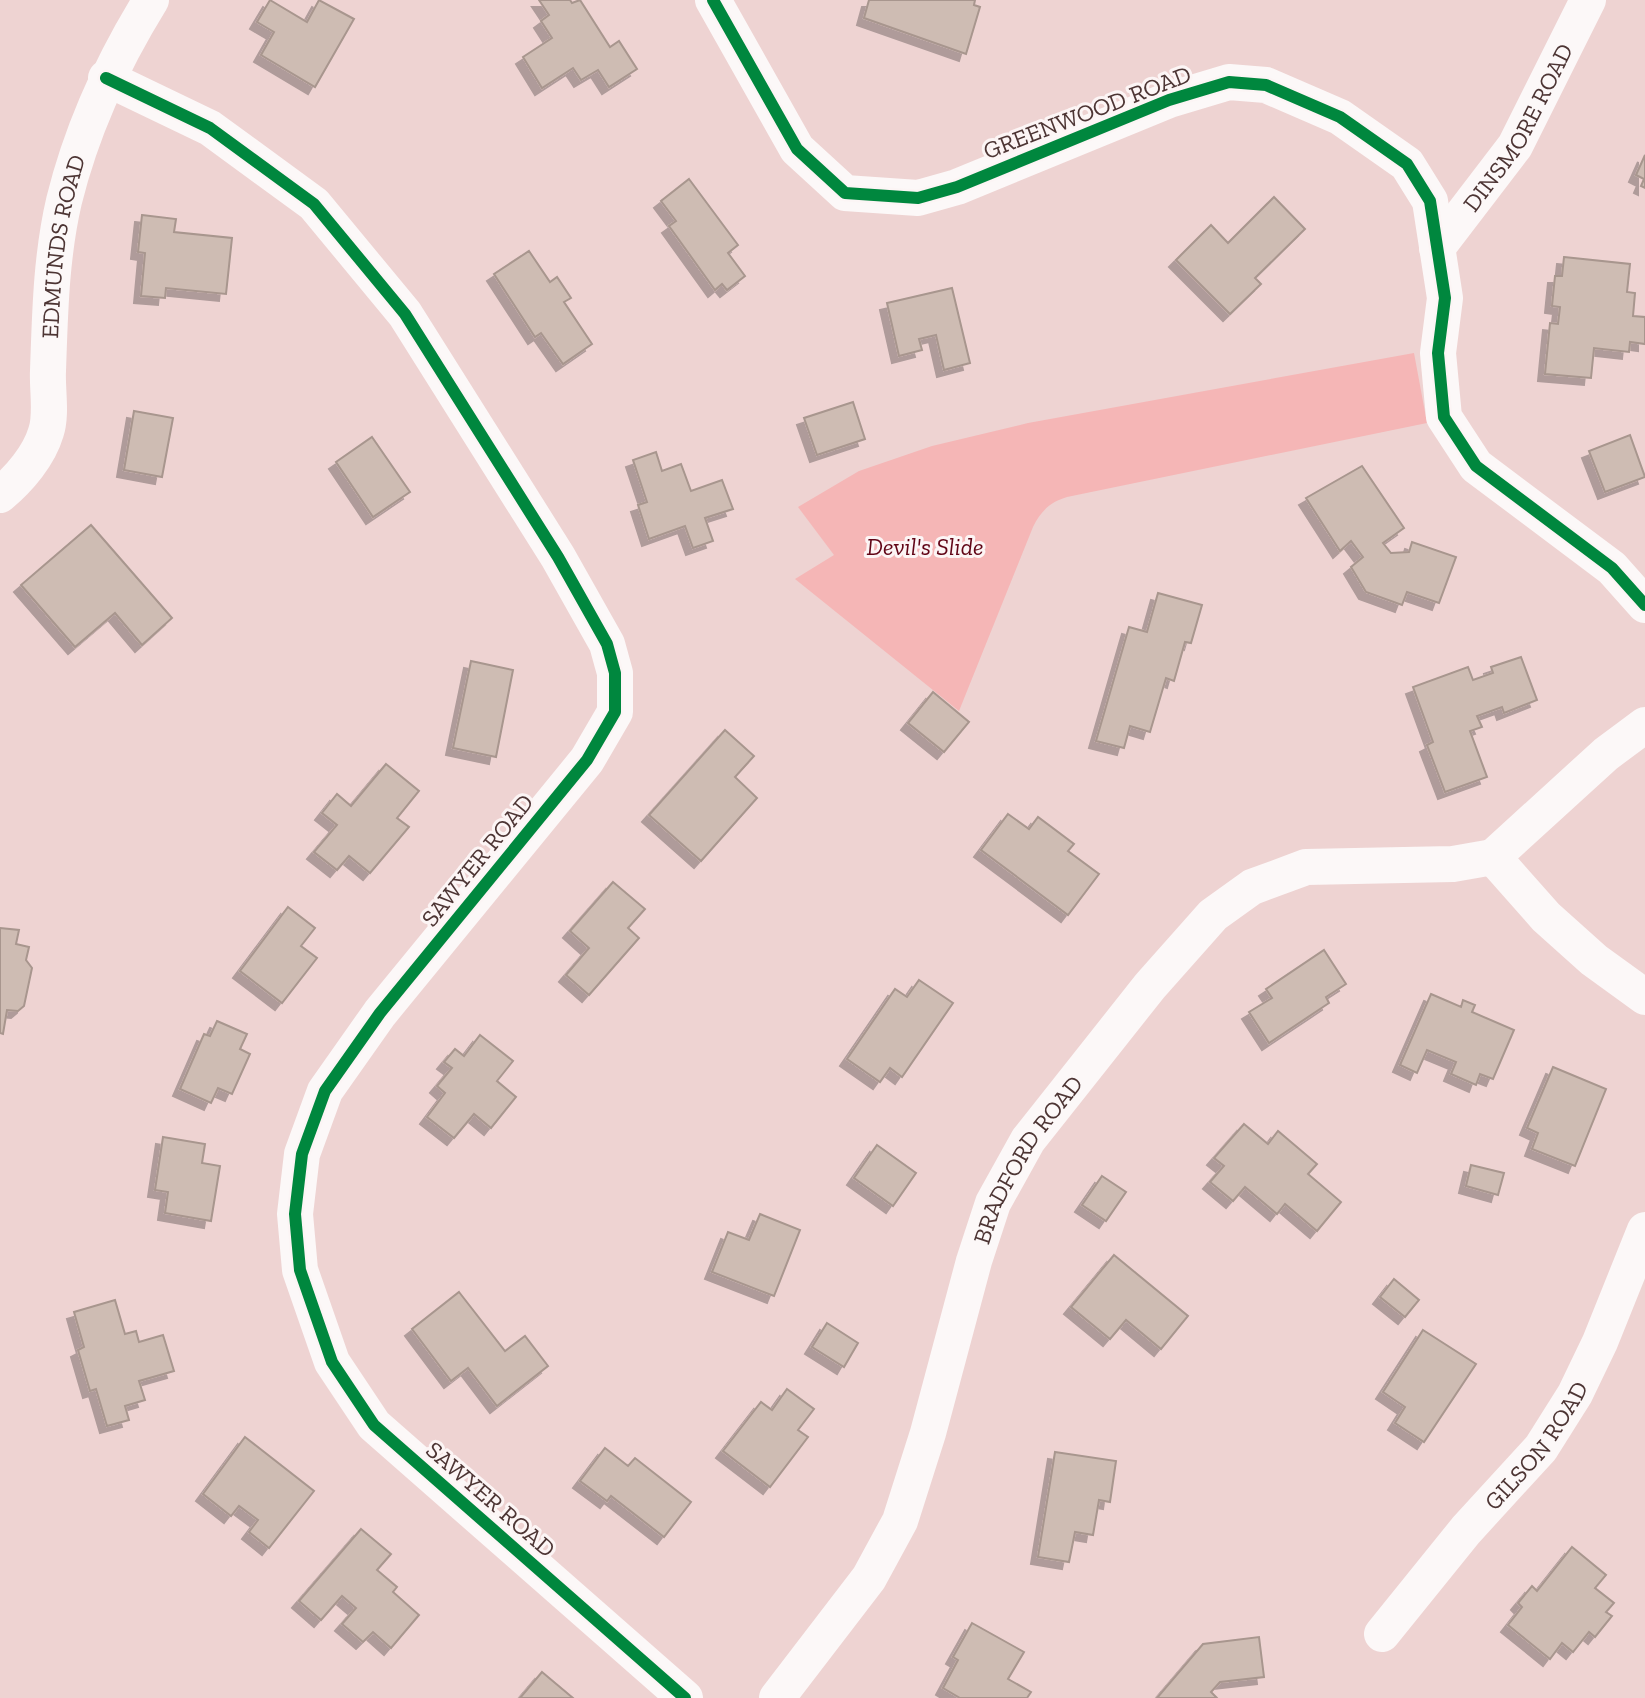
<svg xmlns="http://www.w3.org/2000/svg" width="1645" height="1698" font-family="'Zilla Slab',serif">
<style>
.green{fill:#f5b6b6}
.building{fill:#cebcb3;stroke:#a8968e;stroke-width:2;filter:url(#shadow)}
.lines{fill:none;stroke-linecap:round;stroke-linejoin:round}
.minor{stroke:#fcf8f8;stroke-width:36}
.cycleway-casing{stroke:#fcf5f5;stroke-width:17}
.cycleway{stroke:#00873e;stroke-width:12}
.labels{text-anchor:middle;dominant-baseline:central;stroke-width:6;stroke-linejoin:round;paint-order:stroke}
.street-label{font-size:24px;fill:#4d3534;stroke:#fcf5f5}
.park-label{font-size:24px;font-style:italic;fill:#610516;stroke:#fcf5f5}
</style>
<defs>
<filter id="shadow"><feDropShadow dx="-7" dy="7" stdDeviation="0" flood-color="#0004"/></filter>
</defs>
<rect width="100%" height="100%" fill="#eed3d2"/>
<path class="green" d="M 1414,353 L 1427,423 L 1067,497 C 1050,502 1041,511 1033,527 L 959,711 L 795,579 L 834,555 L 798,507 L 859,471 L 932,446 L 1028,423 Z"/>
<g class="building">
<path d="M 270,0 L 307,22 L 319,0 L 354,19 L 315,87 L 261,55 L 274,32 L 257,22 Z"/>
<path d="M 539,0 L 570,0 L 572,3 L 580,0 L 610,47 L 619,41 L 637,69 L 609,87 L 598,70 L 581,80 L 573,68 L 542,88 L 523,57 L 552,38 L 541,21 L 549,15 Z"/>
<path d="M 869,0 L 975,0 L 974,5 L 980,7 L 966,54 L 864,18 Z"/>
<path d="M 1645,155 L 1645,188 L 1641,186 L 1644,179 L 1636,175 Z"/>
<path d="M 689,179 L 738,245 L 728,253 L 745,276 L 727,290 L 722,284 L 715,290 L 669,226 L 676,221 L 661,201 Z"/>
<path d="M 1274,197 L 1305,229 L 1255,278 L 1261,284 L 1230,314 L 1176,260 L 1211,225 L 1228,243 Z"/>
<path d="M 142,215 L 176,219 L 174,232 L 232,238 L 226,294 L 166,288 L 165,298 L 141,296 L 145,253 L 138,252 Z"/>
<path d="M 529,251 L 550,282 L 557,277 L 571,298 L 564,302 L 592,344 L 563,364 L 541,333 L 535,337 L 494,274 Z"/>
<path d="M 1564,257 L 1630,264 L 1627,292 L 1635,293 L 1633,316 L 1645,317 L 1645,344 L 1630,342 L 1629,352 L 1594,348 L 1591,378 L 1545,374 L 1550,323 L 1558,324 L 1560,307 L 1552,306 L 1555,276 L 1562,276 Z"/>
<path d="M 952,288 L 970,363 L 944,370 L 936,335 L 919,339 L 922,350 L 899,356 L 887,303 Z"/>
<path d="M 853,402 L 865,439 L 817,455 L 804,418 Z"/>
<path d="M 134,411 L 173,418 L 162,477 L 124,470 Z"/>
<path d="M 1630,435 L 1645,477 L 1605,492 L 1589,451 Z"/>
<path d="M 372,437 L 410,492 L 373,517 L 336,462 Z"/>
<path d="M 656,452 L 662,471 L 681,464 L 691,491 L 722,480 L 733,509 L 705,518 L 713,541 L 693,548 L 685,526 L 649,539 L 638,505 L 647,502 L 633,460 Z"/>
<path d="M 1362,466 L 1404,528 L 1383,543 L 1391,553 L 1409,552 L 1412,542 L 1456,557 L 1439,603 L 1407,592 L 1402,605 L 1366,592 L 1351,567 L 1363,557 L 1351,541 L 1340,551 L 1306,498 Z"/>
<path d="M 91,525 L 172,618 L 142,645 L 115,613 L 75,647 L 21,585 Z"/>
<path d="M 1158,593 L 1202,605 L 1191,643 L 1185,642 L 1174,681 L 1166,678 L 1150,732 L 1130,726 L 1124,748 L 1096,741 L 1129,627 L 1147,632 Z"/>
<path d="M 1521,657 L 1537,700 L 1504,713 L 1502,707 L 1477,716 L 1482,727 L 1470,731 L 1487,777 L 1445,792 L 1427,745 L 1433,742 L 1413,687 L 1468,667 L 1473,680 L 1493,673 L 1491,667 Z"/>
<path d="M 471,661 L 513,670 L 496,757 L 453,748 Z"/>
<path d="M 933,692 L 969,722 L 944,752 L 908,723 Z"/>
<path d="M 725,730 L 754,756 L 735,777 L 757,798 L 701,861 L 649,815 Z"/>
<path d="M 386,764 L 419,791 L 397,818 L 409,827 L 370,873 L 349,856 L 337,870 L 314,852 L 337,825 L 322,813 L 337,794 L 351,806 Z"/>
<path d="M 1008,814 L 1029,829 L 1038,817 L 1074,844 L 1068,851 L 1099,874 L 1068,915 L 981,850 Z"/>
<path d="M 613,882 L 645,909 L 628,928 L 639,938 L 589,995 L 566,975 L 589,948 L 570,931 Z"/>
<path d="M 288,907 L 315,928 L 301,946 L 317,958 L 282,1003 L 240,971 Z"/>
<path d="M 0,928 L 19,930 L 16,944 L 29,947 L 26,960 L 32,968 L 24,1006 L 18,1011 L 7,1010 L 3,1034 L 0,1033 Z"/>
<path d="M 1324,950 L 1346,984 L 1326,997 L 1329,1003 L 1269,1043 L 1249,1012 L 1272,998 L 1266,989 Z"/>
<path d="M 919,980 L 953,1003 L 902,1077 L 890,1068 L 880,1082 L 847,1059 L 895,989 L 907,997 Z"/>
<path d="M 1431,994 L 1461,1007 L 1463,1000 L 1475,1005 L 1472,1012 L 1514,1030 L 1493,1079 L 1480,1074 L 1476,1085 L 1451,1074 L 1456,1062 L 1427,1050 L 1417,1073 L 1400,1065 Z"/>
<path d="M 217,1021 L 247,1034 L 240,1049 L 250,1054 L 232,1094 L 218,1088 L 211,1103 L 180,1089 L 204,1034 L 210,1036 Z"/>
<path d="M 480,1035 L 513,1061 L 497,1081 L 516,1097 L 491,1128 L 474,1114 L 454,1138 L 427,1117 L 445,1093 L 437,1086 L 452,1068 L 444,1062 L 455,1049 L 464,1056 Z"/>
<path d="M 1553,1067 L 1606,1089 L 1575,1166 L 1532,1149 L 1538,1133 L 1527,1128 Z"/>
<path d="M 1244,1124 L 1268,1144 L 1278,1131 L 1317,1164 L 1308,1174 L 1341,1202 L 1317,1231 L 1285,1204 L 1277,1214 L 1245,1187 L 1233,1201 L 1210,1182 L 1224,1166 L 1214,1158 Z"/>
<path d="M 163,1137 L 205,1144 L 202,1163 L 220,1166 L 211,1221 L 165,1213 L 168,1192 L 155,1190 Z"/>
<path d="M 877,1145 L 916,1173 L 893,1206 L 854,1178 Z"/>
<path d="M 1471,1165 L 1504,1173 L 1498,1195 L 1466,1186 Z"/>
<path d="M 1102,1176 L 1126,1192 L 1106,1221 L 1082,1205 Z"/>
<path d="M 760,1214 L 800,1230 L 774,1296 L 712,1272 L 728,1232 L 749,1240 Z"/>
<path d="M 1114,1255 L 1188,1316 L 1161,1349 L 1126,1320 L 1110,1339 L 1071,1307 Z"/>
<path d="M 1394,1279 L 1419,1300 L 1405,1317 L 1380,1297 Z"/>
<path d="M 459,1292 L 505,1351 L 525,1336 L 548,1366 L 497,1406 L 468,1368 L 451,1381 L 412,1329 Z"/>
<path d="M 115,1300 L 125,1334 L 136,1331 L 139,1342 L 163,1335 L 174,1371 L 139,1381 L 145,1400 L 125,1406 L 129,1420 L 107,1426 L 96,1389 L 90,1391 L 78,1350 L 84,1347 L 74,1312 Z"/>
<path d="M 827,1323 L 858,1343 L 844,1367 L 812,1347 Z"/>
<path d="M 1423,1330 L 1476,1364 L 1424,1442 L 1395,1423 L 1405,1407 L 1383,1392 Z"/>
<path d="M 787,1389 L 814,1409 L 798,1430 L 808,1437 L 770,1487 L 723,1451 L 761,1402 L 772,1410 Z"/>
<path d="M 245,1437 L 314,1491 L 269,1548 L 249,1532 L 258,1520 L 239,1506 L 231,1516 L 203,1494 Z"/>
<path d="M 605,1448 L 628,1466 L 635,1458 L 691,1502 L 664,1537 L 611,1496 L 607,1501 L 580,1481 Z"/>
<path d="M 1055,1452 L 1116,1461 L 1110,1502 L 1099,1500 L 1093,1535 L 1075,1532 L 1069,1562 L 1038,1557 Z"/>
<path d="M 361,1529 L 391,1554 L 377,1570 L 397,1587 L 393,1592 L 419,1615 L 391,1648 L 373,1632 L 363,1642 L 342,1624 L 356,1608 L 342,1596 L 321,1620 L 299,1601 Z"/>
<path d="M 1572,1547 L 1606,1575 L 1595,1588 L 1614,1603 L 1606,1612 L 1612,1616 L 1595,1637 L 1589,1632 L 1573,1652 L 1562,1643 L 1550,1659 L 1508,1625 L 1522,1607 L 1518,1603 L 1532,1586 L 1537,1591 Z"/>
<path d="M 972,1623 L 1024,1652 L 1008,1679 L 1031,1692 L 1027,1698 L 960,1698 L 943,1688 L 958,1660 L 953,1657 Z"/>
<path d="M 1259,1637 L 1264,1677 L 1220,1682 L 1211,1692 L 1217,1698 L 1157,1698 L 1203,1644 Z"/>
<path d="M 542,1672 L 573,1698 L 520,1698 Z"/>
</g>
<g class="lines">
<g class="minor">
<path d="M 713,0 L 797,149 L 845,193 L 918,198 L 957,187 L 1169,100 L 1229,82 L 1266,85 L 1340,117 L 1407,164 L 1430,201 L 1445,298 L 1438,353 L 1444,417 L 1476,466 L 1612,568 L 1645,605"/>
<path d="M 106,78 L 210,128 L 314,204 L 405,314 L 558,557 L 607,644 L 615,673 L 615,712 L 587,760 L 380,1013 L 325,1091 L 302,1154 L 295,1214 L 300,1270 L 332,1362 L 374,1425 L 685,1698"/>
<path id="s1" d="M 1437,248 L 1515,146 L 1588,0"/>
<path id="s2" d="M 0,495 C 19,479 39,456 46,432 C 52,414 47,389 48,371 C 50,313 51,257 64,201 C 82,128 112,63 151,0"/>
<path d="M 1645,725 L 1606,754 L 1493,857 L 1546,917 L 1594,960 L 1645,997"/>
<path id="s3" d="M 1382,1634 L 1466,1530 L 1541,1448 L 1575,1394 L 1600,1342 L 1645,1230"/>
<path id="s4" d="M 777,1698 L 869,1578 L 900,1521 L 928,1433 L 974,1261 L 993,1203 L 1028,1140 L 1150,986 L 1213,915 L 1252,887 L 1306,867 L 1453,864 L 1493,857"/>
</g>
<defs>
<g id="cycleway">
<path d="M 713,0 L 797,149 L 845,193 L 918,198 L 957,187 L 1169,100 L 1229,82 L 1266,85 L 1340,117 L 1407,164 L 1430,201 L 1445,298 L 1438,353 L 1444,417 L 1476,466 L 1612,568 L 1645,605"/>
<path d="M 106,78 L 210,128 L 314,204 L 405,314 L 558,557 L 607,644 L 615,673 L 615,712 L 587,760 L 380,1013 L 325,1091 L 302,1154 L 295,1214 L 300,1270 L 332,1362 L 374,1425 L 685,1698"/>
</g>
</defs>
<use href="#cycleway" class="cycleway-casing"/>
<use href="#cycleway" class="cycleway"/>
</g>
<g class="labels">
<g class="street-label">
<text transform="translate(1087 112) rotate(-21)">GREENWOOD ROAD</text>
<text stroke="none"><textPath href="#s1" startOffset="146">DINSMORE ROAD</textPath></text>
<text stroke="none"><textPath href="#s2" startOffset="266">EDMUNDS ROAD</textPath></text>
<text transform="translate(477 860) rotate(-51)">SAWYER ROAD</text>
<text stroke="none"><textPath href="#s4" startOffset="602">BRADFORD ROAD</textPath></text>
<text stroke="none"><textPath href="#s3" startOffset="244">GILSON ROAD</textPath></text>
<text transform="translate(491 1499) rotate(41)">SAWYER ROAD</text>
</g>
<g class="park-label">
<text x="925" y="546">Devil's Slide</text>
</g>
</g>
</svg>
